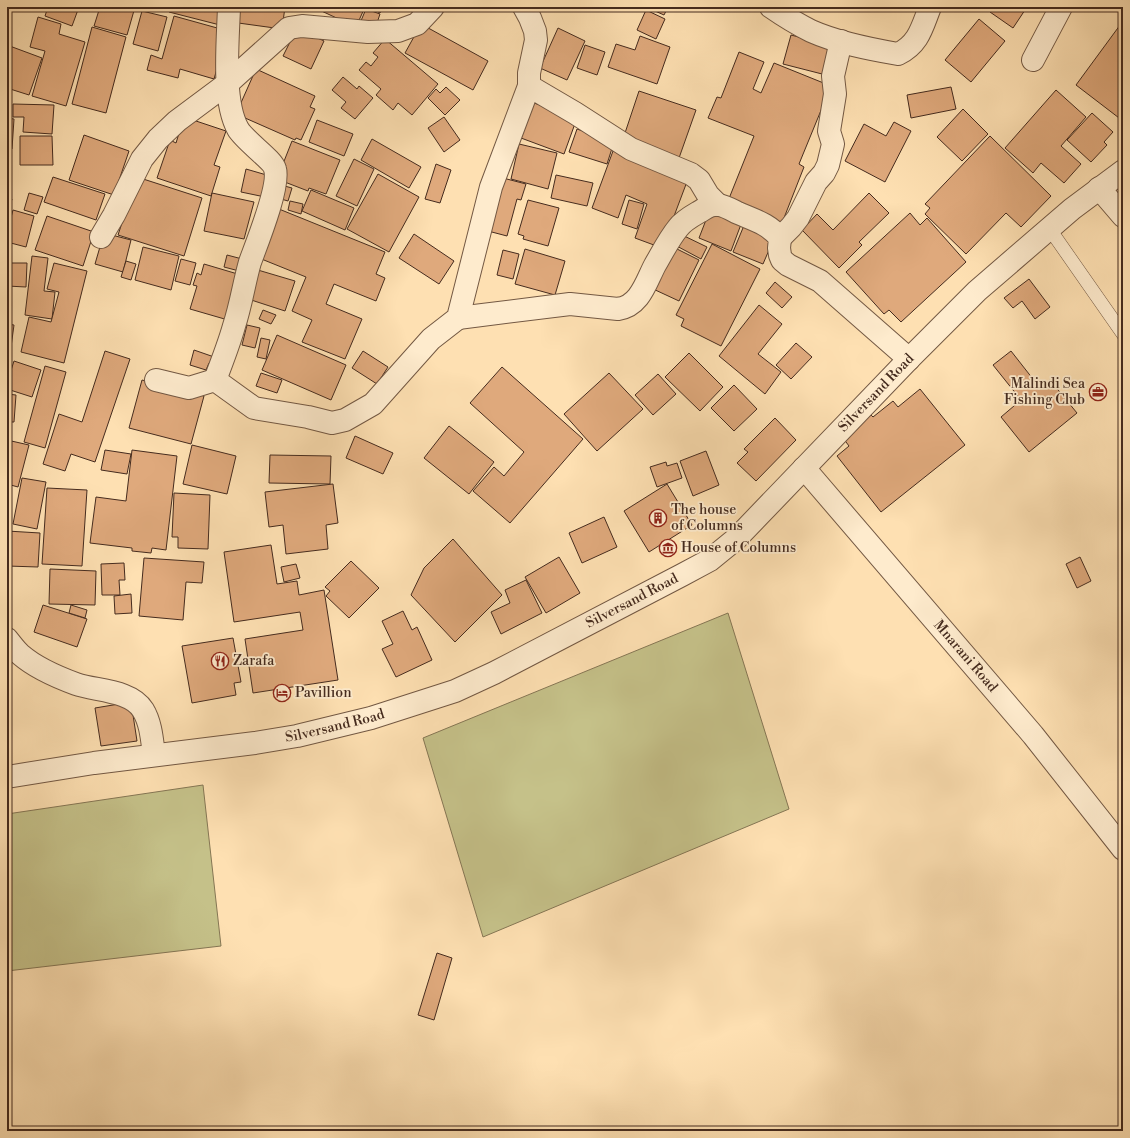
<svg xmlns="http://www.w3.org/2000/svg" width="1130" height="1138" font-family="'Libre Bodoni',serif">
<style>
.green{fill:#c5c189;stroke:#857654}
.building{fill:#dfa97c;stroke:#452b1e}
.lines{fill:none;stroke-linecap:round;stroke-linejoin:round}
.lane-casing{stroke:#735843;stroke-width:14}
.street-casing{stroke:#735843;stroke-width:24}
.lane{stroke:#feebcd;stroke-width:13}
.street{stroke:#feebcd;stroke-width:22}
.labels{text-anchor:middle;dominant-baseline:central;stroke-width:3.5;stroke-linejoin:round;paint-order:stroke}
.poi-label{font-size:14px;fill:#452b1e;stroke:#feebcd;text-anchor:start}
.street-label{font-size:14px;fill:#452b1e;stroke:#feebcd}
</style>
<rect width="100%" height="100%" fill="#fee0b2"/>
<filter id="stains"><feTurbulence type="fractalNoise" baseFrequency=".005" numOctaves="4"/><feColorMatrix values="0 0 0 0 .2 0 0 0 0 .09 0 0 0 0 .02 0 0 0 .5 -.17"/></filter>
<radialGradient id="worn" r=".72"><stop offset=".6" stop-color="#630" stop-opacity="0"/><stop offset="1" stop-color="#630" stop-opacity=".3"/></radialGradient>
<g class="green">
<path d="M 728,613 L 789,809 L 483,937 L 423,738 Z"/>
<path d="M 203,785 L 221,946 L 7,971 L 7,814 Z"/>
</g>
<g class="building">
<path d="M 48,7 L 79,7 L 72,26 L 45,16 Z"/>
<path d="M 100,7 L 135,7 L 127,35 L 94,26 Z"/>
<path d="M 170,7 L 225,7 L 220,25 L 169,12 Z"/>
<path d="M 233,7 L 285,7 L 282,29 L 231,22 Z"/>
<path d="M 315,7 L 365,7 L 356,27 L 315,8 Z"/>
<path d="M 369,7 L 383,7 L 380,13 Z"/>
<path d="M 405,7 L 414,7 L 411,11 Z"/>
<path d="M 646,7 L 668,7 L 664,15 Z"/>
<path d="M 993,7 L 1027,7 L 1013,28 L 990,12 Z"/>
<path d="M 366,9 L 380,14 L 375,29 L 360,23 Z"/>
<path d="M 646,10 L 665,19 L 656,39 L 637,30 Z"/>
<path d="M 142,11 L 167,17 L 158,51 L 133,44 Z"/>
<path d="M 174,16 L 228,31 L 214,79 L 180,69 L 178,78 L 147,70 L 151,55 L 162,59 Z"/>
<path d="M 38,17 L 61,24 L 59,34 L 85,42 L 66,106 L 32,96 L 45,51 L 30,47 Z"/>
<path d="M 979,19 L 1005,41 L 971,82 L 945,60 Z"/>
<path d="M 1123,21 L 1123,121 L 1076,85 Z"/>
<path d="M 421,24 L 488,61 L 473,90 L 405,53 Z"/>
<path d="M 92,27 L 126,37 L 106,113 L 72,104 Z"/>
<path d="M 297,28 L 324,41 L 311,69 L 283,56 Z"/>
<path d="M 558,28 L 585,41 L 567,80 L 540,68 Z"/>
<path d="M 791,35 L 834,46 L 826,75 L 783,64 Z"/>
<path d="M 640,36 L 670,47 L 657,84 L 608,67 L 616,44 L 635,50 Z"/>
<path d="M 385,39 L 438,84 L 412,115 L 398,103 L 393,110 L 376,95 L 381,89 L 359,70 L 366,62 L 371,66 L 378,57 L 373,53 Z"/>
<path d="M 7,45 L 42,58 L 29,95 L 7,88 L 10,77 L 7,76 Z"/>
<path d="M 585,45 L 605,52 L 597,75 L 577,68 Z"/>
<path d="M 739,52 L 764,62 L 753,89 L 761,93 L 774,63 L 831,86 L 799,164 L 804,167 L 782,223 L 728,201 L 754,136 L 708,118 L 717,97 L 721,98 Z"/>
<path d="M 256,69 L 315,96 L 310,107 L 315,109 L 301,140 L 296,138 L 295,140 L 236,114 Z"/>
<path d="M 343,77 L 357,89 L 359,86 L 373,98 L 355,119 L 341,108 L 346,102 L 332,90 Z"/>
<path d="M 446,87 L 460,100 L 445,115 L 428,98 L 436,89 L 440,93 Z"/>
<path d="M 951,87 L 956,109 L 911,118 L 907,95 Z"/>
<path d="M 1056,90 L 1086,117 L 1061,146 L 1081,164 L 1064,183 L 1041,163 L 1033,173 L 1005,148 Z"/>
<path d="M 639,91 L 696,110 L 679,158 L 623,139 Z"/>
<path d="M 534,103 L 577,118 L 564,154 L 521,138 Z"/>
<path d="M 13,104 L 54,105 L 52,134 L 23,132 L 24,117 L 13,117 Z"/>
<path d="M 963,109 L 988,134 L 962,161 L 937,137 Z"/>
<path d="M 1092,113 L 1113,132 L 1104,142 L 1107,145 L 1091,162 L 1067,140 Z"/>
<path d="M 184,117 L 226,131 L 214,165 L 220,167 L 211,196 L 157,178 L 170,140 L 176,143 Z"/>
<path d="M 444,117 L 460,140 L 444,152 L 428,128 Z"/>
<path d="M 7,118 L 14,119 L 12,149 L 7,149 Z"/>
<path d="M 317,120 L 353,134 L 344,156 L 309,142 Z"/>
<path d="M 894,122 L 911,131 L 885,182 L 845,161 L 864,124 L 886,136 Z"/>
<path d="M 577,129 L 614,142 L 607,164 L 569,152 Z"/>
<path d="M 84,135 L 129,151 L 114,195 L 69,180 Z"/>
<path d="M 20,136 L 52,136 L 53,165 L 20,165 Z"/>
<path d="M 990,136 L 1051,196 L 1021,227 L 1006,213 L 966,254 L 925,214 L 930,208 L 925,204 Z"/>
<path d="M 372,139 L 421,167 L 409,188 L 361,160 Z"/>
<path d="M 292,141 L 340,160 L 326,194 L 309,188 L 308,191 L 277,179 Z"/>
<path d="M 519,144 L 557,153 L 548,189 L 511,179 Z"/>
<path d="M 613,151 L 688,179 L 662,248 L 635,238 L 647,204 L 626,195 L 618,218 L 592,208 Z"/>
<path d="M 7,152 L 10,152 L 7,179 Z"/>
<path d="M 354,159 L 374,169 L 357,206 L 336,196 Z"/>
<path d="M 436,164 L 451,170 L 440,203 L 425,199 Z"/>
<path d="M 246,169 L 270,176 L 265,197 L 241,192 Z"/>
<path d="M 378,174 L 419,197 L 389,252 L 347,229 Z"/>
<path d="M 556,175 L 593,183 L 587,206 L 551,198 Z"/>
<path d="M 53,177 L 105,194 L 96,220 L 44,202 Z"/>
<path d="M 137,177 L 202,198 L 184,256 L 118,235 Z"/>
<path d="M 503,178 L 526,184 L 521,200 L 517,199 L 507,236 L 488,231 Z"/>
<path d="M 277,184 L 292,188 L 288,201 L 274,197 Z"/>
<path d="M 311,190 L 354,208 L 345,230 L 302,211 Z"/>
<path d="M 29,193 L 43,197 L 37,214 L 24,210 Z"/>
<path d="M 212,193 L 254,202 L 244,239 L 204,231 Z"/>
<path d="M 869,193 L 889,213 L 859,242 L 862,245 L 839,268 L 802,230 L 817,214 L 833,230 Z"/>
<path d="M 7,197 L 12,199 L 7,216 Z"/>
<path d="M 528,200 L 559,208 L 548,246 L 523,239 L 524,236 L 518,234 Z"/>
<path d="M 629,200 L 644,204 L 637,229 L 622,224 Z"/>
<path d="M 290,201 L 303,204 L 301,214 L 288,210 Z"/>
<path d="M 274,207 L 385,252 L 376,274 L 385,278 L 376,301 L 334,284 L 326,304 L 362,319 L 345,359 L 302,342 L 312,320 L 292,311 L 306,277 L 254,256 Z"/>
<path d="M 711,207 L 743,219 L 731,251 L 699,238 Z"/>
<path d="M 13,210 L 34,216 L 26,247 L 7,242 L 7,233 Z"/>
<path d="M 910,213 L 920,225 L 927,218 L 966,262 L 901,322 L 889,310 L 884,314 L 846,272 Z"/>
<path d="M 47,216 L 94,232 L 83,266 L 35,250 Z"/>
<path d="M 745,223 L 775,236 L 763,264 L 733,252 Z"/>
<path d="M 104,233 L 131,240 L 123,272 L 95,264 Z"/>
<path d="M 678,233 L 707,247 L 701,259 L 673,244 Z"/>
<path d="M 414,234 L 454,261 L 439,284 L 399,258 Z"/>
<path d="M 712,244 L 760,269 L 721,346 L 681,326 L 684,319 L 676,315 Z"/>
<path d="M 671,246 L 699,260 L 679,301 L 651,288 Z"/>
<path d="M 143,247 L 179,256 L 171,290 L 135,280 Z"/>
<path d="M 525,249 L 565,261 L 555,295 L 515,284 Z"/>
<path d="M 503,250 L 519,254 L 513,279 L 497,275 Z"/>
<path d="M 227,255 L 246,260 L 243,272 L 224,267 Z"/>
<path d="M 32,256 L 48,258 L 44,291 L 55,292 L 52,319 L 25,315 Z"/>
<path d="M 181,259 L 196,263 L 190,285 L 175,281 Z"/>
<path d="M 126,261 L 136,264 L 131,280 L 121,277 Z"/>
<path d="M 7,263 L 27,263 L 26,287 L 7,286 Z"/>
<path d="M 54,263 L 87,271 L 64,363 L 21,352 L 29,317 L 51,322 L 59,292 L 47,289 Z"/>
<path d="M 204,264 L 241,275 L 228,320 L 190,309 L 197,286 L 193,285 L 197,273 L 201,275 Z"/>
<path d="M 251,268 L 295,281 L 285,311 L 242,297 Z"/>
<path d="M 1029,279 L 1050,307 L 1035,319 L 1022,301 L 1013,308 L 1004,298 Z"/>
<path d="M 775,282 L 792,297 L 782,308 L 766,293 Z"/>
<path d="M 759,305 L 782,324 L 758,354 L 781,372 L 765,394 L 719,356 Z"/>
<path d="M 263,310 L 276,315 L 271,324 L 259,319 Z"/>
<path d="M 7,324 L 14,325 L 8,369 L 7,369 Z"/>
<path d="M 247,325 L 260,328 L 255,348 L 242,345 Z"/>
<path d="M 277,335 L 346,365 L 331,400 L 262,370 Z"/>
<path d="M 261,338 L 270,340 L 266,359 L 257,357 Z"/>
<path d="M 796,343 L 812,357 L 791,379 L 776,365 Z"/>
<path d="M 194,350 L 217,358 L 215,365 L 209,363 L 206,370 L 190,365 Z"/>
<path d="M 105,351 L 130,359 L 95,462 L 71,454 L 65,471 L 43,464 L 59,414 L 82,422 Z"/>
<path d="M 363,351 L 388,367 L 377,384 L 352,368 Z"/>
<path d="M 1011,351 L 1040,388 L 1050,380 L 1077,413 L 1029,452 L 1001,417 L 1021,400 L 993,365 Z"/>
<path d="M 689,353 L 723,387 L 700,411 L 665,377 Z"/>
<path d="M 14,361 L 41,370 L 32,397 L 7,389 L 7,383 Z"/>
<path d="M 45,366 L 66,372 L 45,448 L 24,442 Z"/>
<path d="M 502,367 L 583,439 L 510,523 L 473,491 L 494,467 L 504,476 L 524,452 L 470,403 Z"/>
<path d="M 261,373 L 282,380 L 277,393 L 256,386 Z"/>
<path d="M 609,373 L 643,409 L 597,451 L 564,414 Z"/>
<path d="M 658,374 L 676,394 L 653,415 L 635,395 Z"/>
<path d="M 142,380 L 204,396 L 191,444 L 129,428 Z"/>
<path d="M 734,385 L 757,409 L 734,431 L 711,408 Z"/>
<path d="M 920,389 L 965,445 L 881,512 L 837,456 L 849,446 L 843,438 L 871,415 L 873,417 L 893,401 L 898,407 Z"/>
<path d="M 7,394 L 16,395 L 14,422 L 7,422 Z"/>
<path d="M 775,418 L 796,440 L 756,481 L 737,463 L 748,452 L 744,449 Z"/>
<path d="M 449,426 L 494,462 L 469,494 L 424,458 Z"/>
<path d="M 355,436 L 393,453 L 383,474 L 346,458 Z"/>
<path d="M 7,440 L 29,445 L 18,487 L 7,484 Z"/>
<path d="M 192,445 L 236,456 L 227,494 L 183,484 Z"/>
<path d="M 105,450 L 131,454 L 127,474 L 101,470 Z"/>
<path d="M 132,450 L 177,456 L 166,550 L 152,548 L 151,553 L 132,551 L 132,548 L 90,543 L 96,497 L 126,501 Z"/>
<path d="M 706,451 L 719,485 L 693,496 L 680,461 Z"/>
<path d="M 270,455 L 331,456 L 330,484 L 269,483 Z"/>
<path d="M 666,462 L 667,466 L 677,463 L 682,478 L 657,487 L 650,467 Z"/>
<path d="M 22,478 L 46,482 L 37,529 L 13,524 Z"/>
<path d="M 333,484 L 338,523 L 326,525 L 328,549 L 286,554 L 283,525 L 269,527 L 265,492 Z"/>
<path d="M 667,484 L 692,525 L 649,552 L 624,511 Z"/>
<path d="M 47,488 L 87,490 L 82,566 L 42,564 Z"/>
<path d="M 174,493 L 210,495 L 208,549 L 178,548 L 178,537 L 172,537 Z"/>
<path d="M 604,517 L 617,547 L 582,563 L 569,533 Z"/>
<path d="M 7,531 L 40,533 L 38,567 L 7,566 Z"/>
<path d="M 453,539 L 502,595 L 455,642 L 411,595 L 424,568 Z"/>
<path d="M 271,545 L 277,584 L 297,581 L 299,595 L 324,590 L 338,680 L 253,693 L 245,639 L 303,630 L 300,612 L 234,622 L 224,552 Z"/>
<path d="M 559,557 L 580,593 L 546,613 L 525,577 Z"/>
<path d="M 1080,557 L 1091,581 L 1077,588 L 1066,564 Z"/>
<path d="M 144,558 L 204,562 L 202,583 L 186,582 L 183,620 L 139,616 Z"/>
<path d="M 351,561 L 379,588 L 349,618 L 326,596 L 330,591 L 325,587 Z"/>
<path d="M 124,563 L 125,580 L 119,580 L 120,595 L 102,595 L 101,564 Z"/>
<path d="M 296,564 L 300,578 L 284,582 L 281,567 Z"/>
<path d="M 50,569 L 96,571 L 95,605 L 49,604 Z"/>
<path d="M 526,580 L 542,613 L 501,634 L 491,612 L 510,603 L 505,590 Z"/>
<path d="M 131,594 L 132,613 L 115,614 L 114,596 Z"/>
<path d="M 43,605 L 87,619 L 77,647 L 34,632 Z"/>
<path d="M 71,605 L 87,610 L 85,618 L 69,613 Z"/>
<path d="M 403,611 L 412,630 L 417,627 L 432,660 L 396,677 L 382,649 L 393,644 L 382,621 Z"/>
<path d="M 233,638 L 241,682 L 234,683 L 236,695 L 192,703 L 182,646 Z"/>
<path d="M 131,702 L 137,741 L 101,746 L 95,708 Z"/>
<path d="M 437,953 L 452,958 L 434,1020 L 418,1015 Z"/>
</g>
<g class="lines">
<defs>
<path id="lane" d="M 1049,228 L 1123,334"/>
<g id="street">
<path d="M 771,7 C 784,16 797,24 811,31 C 838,43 869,49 898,54 C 919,44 922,27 930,7"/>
<path d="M 1033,60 L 1061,7"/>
<path d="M 529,86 L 575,113 L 631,149 L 691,174 L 699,180 L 708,195 L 718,205"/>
<path d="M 1099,188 L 1123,216"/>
<path d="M 101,237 L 114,215 L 142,159 L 158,139 L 177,121 L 228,83 L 289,28 L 302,26 L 368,32 L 398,31 L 417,24 L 433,7"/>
<path d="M 780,238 L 791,227 L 798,218 L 816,182 L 824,173 L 828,165 L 833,144 L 829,131 L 835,94 L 833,76 L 841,41"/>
<path d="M 458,318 L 570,304 L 618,309 C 640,306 646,282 655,265 C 662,253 669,239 678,228 C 683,221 692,216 699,212 C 706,208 710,204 719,205 C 725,206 732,210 738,213 C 754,220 769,224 780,238 L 779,248 L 780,255 L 782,260 L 788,265 L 820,281 L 909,359"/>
<path d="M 156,380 L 189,388 L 215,380 L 254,408 L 308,417 L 332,423 L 345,420 L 373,404 L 431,339 L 458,318 L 491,187 L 529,86 L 529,73 L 536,40 L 535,31 L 530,18 L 524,7"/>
<path d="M 215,380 C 222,362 229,344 234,326 C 241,305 244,283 250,262 C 257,243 280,186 275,169 C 273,160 245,141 238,129 C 222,101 228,40 229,7"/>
<path id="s1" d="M 804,468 L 1033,735 L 1123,849"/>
<path d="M 7,639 C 12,645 16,651 21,655 C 36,668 57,677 76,684 C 96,691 131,690 143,710 C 151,723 152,740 154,755"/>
<path id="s2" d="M 7,777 L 94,763 L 255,743 L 297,736 L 371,718 L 455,691 L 494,673 L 682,575 L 710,560 L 737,538 L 909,359 L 977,291 L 1072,209 L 1123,171"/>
</g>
</defs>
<use href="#lane" class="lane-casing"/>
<use href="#street" class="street-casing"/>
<use href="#lane" class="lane"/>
<use href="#street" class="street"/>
</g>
<defs>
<symbol id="office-ring" viewBox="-11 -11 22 22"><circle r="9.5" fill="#feebcd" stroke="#8f2418" stroke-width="1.5"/><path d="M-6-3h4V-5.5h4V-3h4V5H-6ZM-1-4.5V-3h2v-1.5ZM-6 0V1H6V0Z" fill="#8f2418"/></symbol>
<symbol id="building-ring" viewBox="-11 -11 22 22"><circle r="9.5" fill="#feebcd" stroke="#8f2418" stroke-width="1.5"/><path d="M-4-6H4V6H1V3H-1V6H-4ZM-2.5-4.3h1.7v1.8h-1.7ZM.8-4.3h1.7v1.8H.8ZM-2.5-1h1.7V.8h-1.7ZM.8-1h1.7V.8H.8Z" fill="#8f2418"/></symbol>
<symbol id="museum-ring" viewBox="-11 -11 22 22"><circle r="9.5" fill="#feebcd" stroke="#8f2418" stroke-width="1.5"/><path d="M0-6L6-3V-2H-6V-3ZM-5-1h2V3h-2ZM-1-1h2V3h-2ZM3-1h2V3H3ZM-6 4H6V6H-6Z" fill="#8f2418"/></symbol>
<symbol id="restaurant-ring" viewBox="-11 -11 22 22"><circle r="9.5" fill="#feebcd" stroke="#8f2418" stroke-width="1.5"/><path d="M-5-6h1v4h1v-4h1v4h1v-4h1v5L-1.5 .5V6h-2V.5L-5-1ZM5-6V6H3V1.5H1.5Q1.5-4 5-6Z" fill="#8f2418"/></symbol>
<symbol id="hotel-ring" viewBox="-11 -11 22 22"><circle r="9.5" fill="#feebcd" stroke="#8f2418" stroke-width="1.5"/><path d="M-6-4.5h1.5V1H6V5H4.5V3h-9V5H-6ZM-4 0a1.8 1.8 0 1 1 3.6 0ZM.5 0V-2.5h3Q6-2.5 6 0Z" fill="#8f2418"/></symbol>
</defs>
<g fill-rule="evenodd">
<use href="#office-ring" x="1088" y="382" width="20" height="20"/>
<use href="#building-ring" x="648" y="508" width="20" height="20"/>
<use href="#museum-ring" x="658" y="538" width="20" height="20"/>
<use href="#restaurant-ring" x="210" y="651" width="20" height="20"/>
<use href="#hotel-ring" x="272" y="683" width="20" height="20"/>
</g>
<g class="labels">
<g class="poi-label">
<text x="1085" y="384" text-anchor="end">Malindi Sea<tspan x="1085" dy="16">Fishing Club</tspan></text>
<text x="671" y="510">The house<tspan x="671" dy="16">of Columns</tspan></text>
<text x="681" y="548">House of Columns</text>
<text x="233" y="661">Zarafa</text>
<text x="295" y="693">Pavillion</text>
</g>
<g class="street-label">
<text stroke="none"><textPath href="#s2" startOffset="980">Silversand Road</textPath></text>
<text stroke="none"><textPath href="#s2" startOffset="656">Silversand Road</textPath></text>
<text stroke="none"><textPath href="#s1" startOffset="248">Mnarani Road</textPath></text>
<text stroke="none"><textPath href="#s2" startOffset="332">Silversand Road</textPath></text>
</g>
</g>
<rect width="1130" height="1138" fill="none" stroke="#fee0b2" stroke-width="24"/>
<rect x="8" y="8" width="1114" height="1122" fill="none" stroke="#452b1e" stroke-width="2"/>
<rect x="12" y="12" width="1106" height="1114" fill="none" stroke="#452b1e"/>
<rect width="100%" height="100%" filter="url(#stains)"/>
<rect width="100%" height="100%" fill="url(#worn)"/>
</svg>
